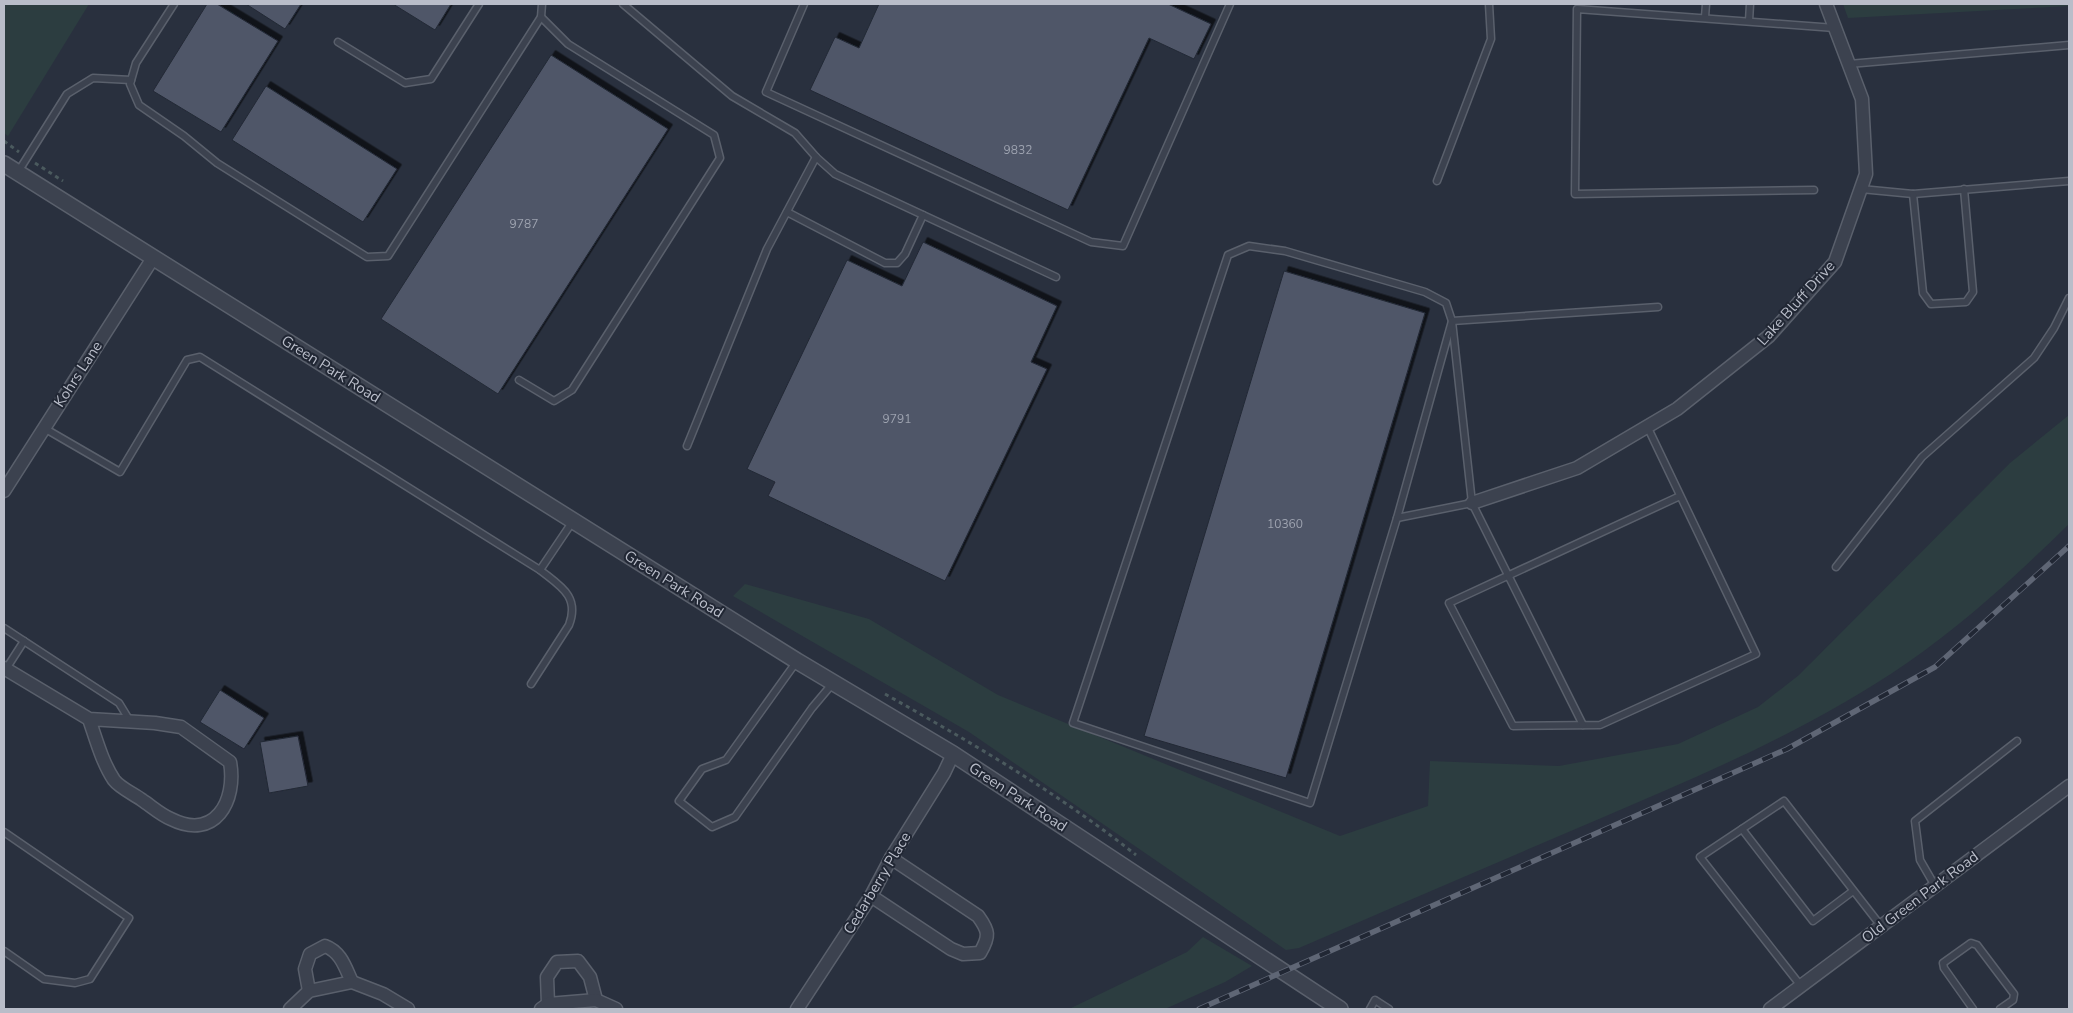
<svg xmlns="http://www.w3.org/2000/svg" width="2073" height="1013" font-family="'Nunito Sans',sans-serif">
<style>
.green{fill:#2c3d40}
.building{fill:#4f5667;stroke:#232936;filter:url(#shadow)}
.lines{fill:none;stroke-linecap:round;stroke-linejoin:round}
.service-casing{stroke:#5a606c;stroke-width:9}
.minor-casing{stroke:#5a606c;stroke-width:15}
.tertiary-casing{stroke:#5a606c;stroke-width:18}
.path{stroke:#4b5a5e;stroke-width:3;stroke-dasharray:4 4;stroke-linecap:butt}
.service{stroke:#3c424f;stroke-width:6}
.minor{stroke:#3c424f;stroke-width:12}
.tertiary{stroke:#3c424f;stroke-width:15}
.rail-casing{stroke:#5f6675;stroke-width:5.5}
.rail{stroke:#212734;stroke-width:4;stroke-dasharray:11;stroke-linecap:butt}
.labels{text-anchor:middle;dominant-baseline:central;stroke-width:4;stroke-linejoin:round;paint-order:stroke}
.number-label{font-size:12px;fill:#9ea3b0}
.street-label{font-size:15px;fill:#b9bdc9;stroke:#212734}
</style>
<defs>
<filter id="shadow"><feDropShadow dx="4.5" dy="-4.5" stdDeviation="0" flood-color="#0009"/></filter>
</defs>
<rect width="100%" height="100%" fill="#29303e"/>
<g class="green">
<path d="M 4,4 L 89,4 L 8,136 L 4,133 Z"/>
<path d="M 1843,4 L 2069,4 L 2069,6 L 1848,18 Z"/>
<path d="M 2069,415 L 2069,524 C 2018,574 1966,622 1907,663 C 1814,727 1709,772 1606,816 C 1503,860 1401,904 1299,948 L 1286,950 L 969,732 L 733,596 L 745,584 L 869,619 L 998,695 L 1340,836 L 1428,806 L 1430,761 L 1559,766 L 1678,744 L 1758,707 L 1799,675 L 2010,463 Z"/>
<path d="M 1203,937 L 1252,966 L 1225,982 L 1165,1009 L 1069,1009 L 1187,952 Z"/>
</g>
<g class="building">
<path d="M 207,4 L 217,4 L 278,41 L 221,132 L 153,91 Z"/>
<path d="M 246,4 L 301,4 L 285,29 Z"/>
<path d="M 393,4 L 451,4 L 435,30 Z"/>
<path d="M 879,4 L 1168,4 L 1211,24 L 1194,59 L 1149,38 L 1068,210 L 810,90 L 835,37 L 859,48 Z"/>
<path d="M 551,55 L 668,129 L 498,394 L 381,319 Z"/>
<path d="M 266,86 L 397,169 L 363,222 L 232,140 Z"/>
<path d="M 923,242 L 1057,306 L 1031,362 L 1047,369 L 945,581 L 768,496 L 775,482 L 747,469 L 847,260 L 902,286 Z"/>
<path d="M 1284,271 L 1425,313 L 1286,778 L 1144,736 Z"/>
<path d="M 220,690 L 264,718 L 244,749 L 200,722 Z"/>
<path d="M 298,736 L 308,786 L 269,793 L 260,742 Z"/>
</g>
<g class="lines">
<defs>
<g id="service">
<path d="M 174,4 L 136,63 L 130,84 L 139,105 L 184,136 L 217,163 L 367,257 L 388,256 L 541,17 L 542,4"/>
<path d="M 623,4 L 732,96 L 795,133 L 816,157 L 835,174 L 1056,277"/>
<path d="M 804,4 L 766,92 L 1091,242 L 1123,246 L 1230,4"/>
<path d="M 1705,17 L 1706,4"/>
<path d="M 1749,21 L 1750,4"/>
<path d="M 338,42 L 405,83 L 431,79 L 479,4"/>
<path d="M 1849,64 L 2069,45"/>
<path d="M 18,172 L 67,94 L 93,78 L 131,80"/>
<path d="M 1437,181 L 1491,39 L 1489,4"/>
<path d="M 1861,189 L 1913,194 L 2069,181"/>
<path d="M 1814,190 L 1575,194 L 1577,9 L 1835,28"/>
<path d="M 1913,194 L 1923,293 L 1931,304 L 1966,302 L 1973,292 L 1964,189"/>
<path d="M 787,212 L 885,263 L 897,263 L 905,254 L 923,215"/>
<path d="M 519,380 L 554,401 L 572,390 L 720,158 L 714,135 L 568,44 L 541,17"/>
<path d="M 1647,426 L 1756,654 L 1600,725 L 1513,726 L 1449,603 L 1680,496"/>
<path d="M 44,428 L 120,472 L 187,360 L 200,357 L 540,570 C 560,586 580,596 569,625 L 531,684"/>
<path d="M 687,446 L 767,249 L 816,157"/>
<path d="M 1472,503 L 1397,518 L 1310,803 L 1073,723 L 1228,255 L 1249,246 L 1285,251 L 1425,292 L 1446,303 L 1452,321 L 1472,503 L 1583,725"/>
<path d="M 1397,518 L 1452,321 L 1658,307"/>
<path d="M 1836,567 L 1922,457 L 2034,358 L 2054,328 L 2069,298"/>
<path d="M 540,570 L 573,521"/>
<path d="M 4,628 L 119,703 L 130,721"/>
<path d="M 797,661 L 726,760 L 702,769 L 679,801 L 712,827 L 735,817 L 812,708 L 833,683"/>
<path d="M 6,669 L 24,641"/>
<path d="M 1742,829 L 1813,921 L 1853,891"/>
<path d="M 4,832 L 129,918 L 90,979 L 75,983 L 44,979 L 4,951"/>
<path d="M 1935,886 L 1920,860 L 1915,821 L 2017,741"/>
<path d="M 1801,986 L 1700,857 L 1784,801 L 1881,926"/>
<path d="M 1370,1009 L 1375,1000 L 1389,1009"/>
<path d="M 1973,1009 L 1944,968 L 1943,963 L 1971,943 L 1977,945 L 2014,994 L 2013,1000 L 2000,1009"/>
</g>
<g id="minor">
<path d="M 4,491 L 153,258"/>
<path d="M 1472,503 L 1577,468 L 1677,409 L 1769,336 L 1835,262 L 1866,174 L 1862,99 L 1826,4"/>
<path d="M 4,668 L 89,719 L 155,723 L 181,727 L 230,762 C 237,801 215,841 171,819 C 161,815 151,806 142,800 C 134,794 120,788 114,780 C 102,762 96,739 89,719"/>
<path d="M 871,896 L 951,949 L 963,954 L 980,953 C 990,936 989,931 978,916 L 891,858"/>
<path d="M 309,991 L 305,969 L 310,954 L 325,946 C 341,952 345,967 352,982"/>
<path d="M 548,1004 L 547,977 L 557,962 L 578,961 L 590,977 L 596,1000"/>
<path d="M 290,1009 L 309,991 L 352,982 L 383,994 L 408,1009"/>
<path d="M 541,1009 L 548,1004 L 596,1000 L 616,1009"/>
<path d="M 797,1009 L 871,896 L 891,858 L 944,773 L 953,754"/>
<path d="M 1770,1009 L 2069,786"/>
</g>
<path id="tertiary" d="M 4,164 L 797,661 L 953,754 L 1340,1009"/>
</defs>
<use href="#service" class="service-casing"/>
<use href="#minor" class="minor-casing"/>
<use href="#tertiary" class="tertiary-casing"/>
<g class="path">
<path d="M 4,141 L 19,152"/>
<path d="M 35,163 L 63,181"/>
<path d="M 885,694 C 972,743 1058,793 1136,855"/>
</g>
<use href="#service" class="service"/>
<use href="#minor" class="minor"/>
<use href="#tertiary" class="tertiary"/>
<defs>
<path id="rail" d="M 1199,1009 L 1787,749 L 1935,667 L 2069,546"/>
</defs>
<use href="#rail" class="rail-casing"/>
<use href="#rail" class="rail"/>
</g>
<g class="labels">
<g class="number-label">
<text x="1018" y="150">9832</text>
<text x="524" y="224">9787</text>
<text x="897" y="419">9791</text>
<text x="1285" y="524">10360</text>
</g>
<g class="street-label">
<text transform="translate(1796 303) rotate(-48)">Lake Bluff Drive</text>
<text transform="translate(331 369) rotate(32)">Green Park Road</text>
<text transform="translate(78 374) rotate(-57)">Kohrs Lane</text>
<text transform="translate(674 584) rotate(32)">Green Park Road</text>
<text transform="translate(1018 797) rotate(33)">Green Park Road</text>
<text transform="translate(877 883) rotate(-59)">Cedarberry Place</text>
<text transform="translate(1920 897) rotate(-37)">Old Green Park Road</text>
</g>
</g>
<rect width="2073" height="1013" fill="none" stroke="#b9bdc9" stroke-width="10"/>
</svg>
